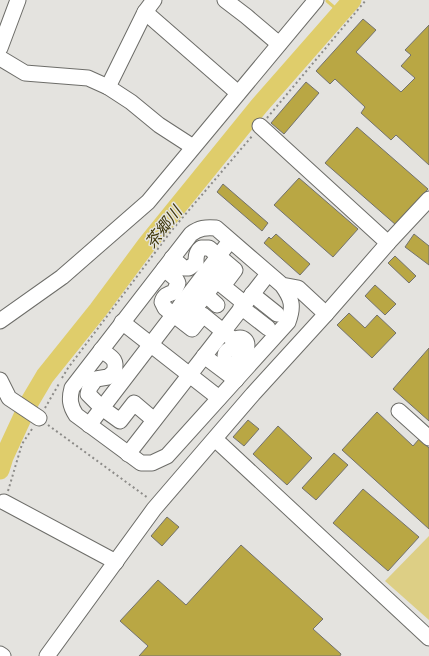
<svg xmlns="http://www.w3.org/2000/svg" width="429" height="656" font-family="'PT Sans Narrow','Noto Sans JP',sans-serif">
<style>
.green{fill:#ddcf85}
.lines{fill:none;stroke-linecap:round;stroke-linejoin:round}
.stream{stroke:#dfcd6b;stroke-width:3}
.river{stroke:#dfcd6b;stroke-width:19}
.building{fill:#b9a744;stroke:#73726e}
.minor-casing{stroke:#6d6d69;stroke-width:17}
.path{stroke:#8c8b88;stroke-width:2;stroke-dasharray:2 3;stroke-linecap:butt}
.minor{stroke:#fff;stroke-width:15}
.labels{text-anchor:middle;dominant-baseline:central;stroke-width:3;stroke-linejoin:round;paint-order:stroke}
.water-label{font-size:16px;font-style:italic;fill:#3e370c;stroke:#e4e3df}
</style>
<rect width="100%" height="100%" fill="#e4e3df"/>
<path class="green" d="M 429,536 L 429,620 L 385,581 Z"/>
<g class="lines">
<path class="stream" d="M 327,1 L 341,13"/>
<path class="river" d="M 0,470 L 4,457 L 29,403 L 45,376 L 98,310 L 147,244 L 259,106 L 352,0"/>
</g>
<g class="building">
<path d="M 363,19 L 376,30 L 356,52 L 401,92 L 415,78 L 401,66 L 411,55 L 405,50 L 429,25 L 429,165 L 396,135 L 391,140 L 361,113 L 365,107 L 335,79 L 330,84 L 316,71 Z"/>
<path d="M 306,82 L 319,93 L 284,134 L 271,123 Z"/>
<path d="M 357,127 L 428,189 L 396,225 L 325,163 Z"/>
<path d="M 299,178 L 358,229 L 333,257 L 274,205 Z"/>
<path d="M 223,184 L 268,223 L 262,231 L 217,192 Z"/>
<path d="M 276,234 L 310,264 L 300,275 L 264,243 L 269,237 L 271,239 Z"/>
<path d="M 414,234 L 429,246 L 429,265 L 405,247 Z"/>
<path d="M 395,256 L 416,276 L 409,283 L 388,263 Z"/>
<path d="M 375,285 L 396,304 L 385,315 L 365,296 Z"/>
<path d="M 349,313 L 365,328 L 377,315 L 396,333 L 372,358 L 337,325 Z"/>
<path d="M 429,348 L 429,421 L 393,389 Z"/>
<path d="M 377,412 L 413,446 L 419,439 L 429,448 L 429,529 L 342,450 Z"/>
<path d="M 248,420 L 259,429 L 244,446 L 233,437 Z"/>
<path d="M 278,426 L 312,458 L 287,485 L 253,454 Z"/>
<path d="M 334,453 L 348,465 L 316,500 L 302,488 Z"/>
<path d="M 363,489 L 419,537 L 388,571 L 333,523 Z"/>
<path d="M 167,517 L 179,527 L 162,546 L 151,536 Z"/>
<path d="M 241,545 L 323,619 L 313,629 L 341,654 L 340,656 L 139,656 L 148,646 L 120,621 L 158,580 L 186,605 Z"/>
</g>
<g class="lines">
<defs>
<g id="minor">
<path d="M 225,0 L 246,16 L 279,44"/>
<path d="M 145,12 L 238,93"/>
<path d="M 0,48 L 18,0"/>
<path d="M 0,58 L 25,73 L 88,78 L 108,87 L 131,102 L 159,125 L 193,147"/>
<path d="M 108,87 L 145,12 L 154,0"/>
<path d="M 260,126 L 388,243"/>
<path d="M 172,258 L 184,268 L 189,268 L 196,263 C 196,257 196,252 201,248 L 209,248 L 235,270 L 223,286 L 244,303"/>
<path d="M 164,269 L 176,279 L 178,283 L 174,292 C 168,294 164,295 162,302 L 165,308 L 192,329 L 203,315 L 235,341"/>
<path d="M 282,285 C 292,299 294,306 288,322 L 167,456 L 152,463 L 141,463 L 76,415 C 70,406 69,399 72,388 L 191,234 C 199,228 206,227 216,228 L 282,285 L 298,288 L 326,314"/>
<path d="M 252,294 L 277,314"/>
<path d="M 206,295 L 217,305"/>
<path d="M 182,303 L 192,312 L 221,275 L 218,272"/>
<path d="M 241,307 L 268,328"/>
<path d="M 0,321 L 62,277 L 148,202 L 316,0"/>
<path d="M 122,322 L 219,398"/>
<circle cx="240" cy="345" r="7"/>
<circle cx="232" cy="356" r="7"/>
<path d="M 101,350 C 111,357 118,359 114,372 L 108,377 L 96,379 L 90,387 L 88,394 L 102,408 L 120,421 L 134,403 L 154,420"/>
<path d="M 204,356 L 236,380"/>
<path d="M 0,380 L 9,398 L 39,418"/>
<path d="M 399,411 L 429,438"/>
<path d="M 89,425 L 230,241"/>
<path d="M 215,439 L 429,638"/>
<path d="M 128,454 L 268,274"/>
<path d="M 4,502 L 116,562"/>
<path d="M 0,654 L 3,656"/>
<path d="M 47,656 L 154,509 L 253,394 L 326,314 L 388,243 L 429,199"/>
</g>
</defs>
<use href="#minor" class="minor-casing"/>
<g class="path">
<path d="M 267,118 L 366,0"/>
<path d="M 62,378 L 68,368 L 172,230 L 253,135"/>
<path d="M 45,408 L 60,382"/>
<path d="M 48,425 L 148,498"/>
<path d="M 8,491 L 22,444 L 32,429"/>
</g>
<use href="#minor" class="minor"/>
</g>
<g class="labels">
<g class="water-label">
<text transform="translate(163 227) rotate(-52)">茶郷川</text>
</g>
</g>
</svg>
